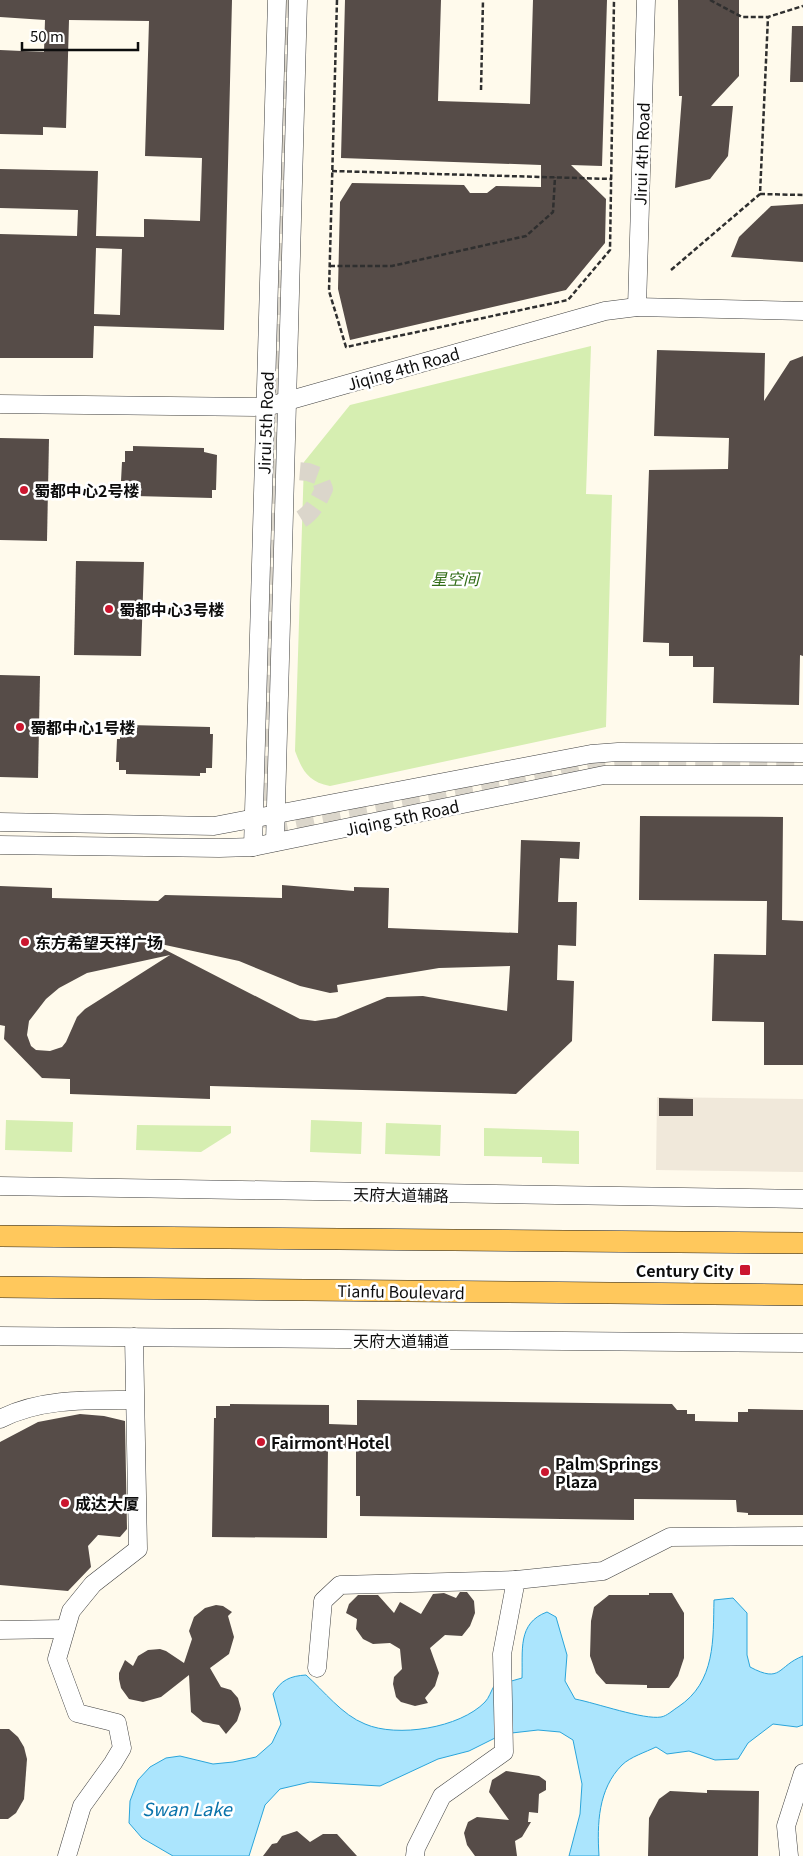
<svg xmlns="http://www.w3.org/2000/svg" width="803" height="1856" font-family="Georgia,'Noto Sans SC',serif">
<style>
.green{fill:#d6eeb1}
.plaza{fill:#f0e8da}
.water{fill:#abe5fd;stroke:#2aa5db}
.building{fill:#564c48;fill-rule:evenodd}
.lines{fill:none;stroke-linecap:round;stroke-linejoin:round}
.minor-tunnel{stroke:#dbd6cb;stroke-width:18;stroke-dasharray:18 9;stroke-linecap:butt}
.minor-casing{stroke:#404040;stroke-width:19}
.major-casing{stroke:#1e1e1e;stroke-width:22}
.path{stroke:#2f2f2f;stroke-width:2.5;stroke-dasharray:5 2.5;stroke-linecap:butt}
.minor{stroke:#fff;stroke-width:18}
.major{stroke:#ffc85c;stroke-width:21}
.poi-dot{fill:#cb162f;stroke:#fff;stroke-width:2}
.labels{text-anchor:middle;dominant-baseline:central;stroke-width:5;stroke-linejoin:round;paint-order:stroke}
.street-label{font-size:16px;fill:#0d0d0d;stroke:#fff}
.poi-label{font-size:16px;font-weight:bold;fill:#0d0d0d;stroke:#fff;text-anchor:start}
.park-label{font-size:16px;font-style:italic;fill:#306b16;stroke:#fff}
.water-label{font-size:18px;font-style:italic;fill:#0973ab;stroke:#fff}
</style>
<rect width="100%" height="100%" fill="#fffaec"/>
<g class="green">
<path d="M 591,346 L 586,494 L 612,495 L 606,727 L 330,786 C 308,782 302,770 295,751 L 304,462 L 350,405 Z"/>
<path d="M 6,1120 L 73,1122 L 72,1152 L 5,1150 Z"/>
<path d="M 311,1120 L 362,1122 L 361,1154 L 310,1152 Z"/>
<path d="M 386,1123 L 441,1125 L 440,1156 L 385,1154 Z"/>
<path d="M 137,1125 L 231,1126 L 231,1133 L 201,1152 L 136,1150 Z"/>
<path d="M 484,1128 L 579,1131 L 579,1164 L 542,1163 L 542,1157 L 484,1156 Z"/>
</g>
<path class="plaza" d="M 657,1097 L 803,1099 L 803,1172 L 656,1170 Z"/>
<path class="water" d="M 733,1598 L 747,1613 L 747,1655 L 750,1667 C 782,1684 777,1666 803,1656 L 803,1725 L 797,1727 L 773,1724 L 748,1743 L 738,1759 L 715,1760 L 689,1751 L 667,1754 L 656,1747 C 646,1752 630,1757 622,1765 C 598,1789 597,1824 599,1856 L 569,1856 L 580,1814 L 582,1784 L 573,1740 L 560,1732 L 538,1730 L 503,1734 L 469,1751 L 438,1759 L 380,1786 L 310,1782 L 280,1789 L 265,1805 L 249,1856 L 173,1856 L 142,1838 L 129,1823 L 130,1801 L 138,1780 L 150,1767 L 166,1758 L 180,1756 L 213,1764 L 233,1762 L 256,1757 L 272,1743 L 281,1724 L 273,1694 C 281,1680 290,1676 306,1675 C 324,1691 342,1715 365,1724 C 397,1738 460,1728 485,1702 C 489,1698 491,1691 494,1686 L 522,1678 C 523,1651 517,1623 547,1612 L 556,1617 L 567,1655 L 565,1681 L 575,1699 C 596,1703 644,1720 661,1717 C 667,1716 673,1710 678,1707 C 716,1682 713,1639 714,1600 Z"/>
<g class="building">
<path d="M 0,0 L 232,0 L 224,330 L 94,326 L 93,358 L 0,358 L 0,234 L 77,236 L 78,210 L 0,208 L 0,169 L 98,171 L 96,236 L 144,237 L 144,219 L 200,221 L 202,158 L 145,156 L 149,21 L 69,20 L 66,128 L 43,127 L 43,135 L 0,134 L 0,50 L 44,52 L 45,20 L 0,17 ZM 96,248 L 122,249 L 120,315 L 94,314 Z"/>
<path d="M 345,0 L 441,0 L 438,101 L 530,104 L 533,0 L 607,0 L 602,166 L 571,165 L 606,199 L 605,243 L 566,290 L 350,340 L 338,289 L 340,202 L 352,183 L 464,185 L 470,193 L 487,193 L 496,186 L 541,187 L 541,165 L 341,158 Z"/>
<path d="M 678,0 L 739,0 L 739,76 L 711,106 L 733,106 L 728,156 L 710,179 L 675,188 L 682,96 L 679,96 Z"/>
<path d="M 792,26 L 803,26 L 803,82 L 790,82 Z"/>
<path d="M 803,204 L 803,262 L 731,257 L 739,237 L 771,206 Z"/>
<path d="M 657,350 L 765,353 L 764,401 L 790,361 L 803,356 L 803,656 L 800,655 L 799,705 L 713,703 L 714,667 L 693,667 L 693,656 L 669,656 L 669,643 L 643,642 L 649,470 L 728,469 L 729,438 L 654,436 Z"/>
<path d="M 0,438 L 49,439 L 47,541 L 0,540 Z"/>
<path d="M 133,446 L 204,448 L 204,452 L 217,455 L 216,490 L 212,490 L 212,498 L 135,496 L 136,489 L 125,488 L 125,481 L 121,481 L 122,462 L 125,462 L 125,451 L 133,451 Z"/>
<path d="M 76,561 L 144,562 L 141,656 L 74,655 Z"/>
<path d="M 0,675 L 40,676 L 38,778 L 0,777 Z"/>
<path d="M 129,725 L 210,727 L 210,734 L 213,734 L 212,768 L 206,768 L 206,773 L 200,773 L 200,776 L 126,774 L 126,770 L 119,770 L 119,762 L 116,762 L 117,739 L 120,739 L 120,730 L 129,730 Z"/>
<path d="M 640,816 L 783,817 L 782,920 L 803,921 L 803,1065 L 764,1065 L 764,1022 L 712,1021 L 714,954 L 766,955 L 767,901 L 639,900 Z"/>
<path d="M 521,840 L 580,842 L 579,859 L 560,858 L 558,902 L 577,902 L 576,946 L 558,945 L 557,980 L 574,981 L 572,1041 L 516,1094 L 210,1086 L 210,1099 L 70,1094 L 70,1079 L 42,1078 L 4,1039 L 5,1026 L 0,1025 L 0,886 L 52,888 L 52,898 L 158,901 L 165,895 L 282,898 L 282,885 L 354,891 L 354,887 L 389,888 L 388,928 L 518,933 ZM 156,943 L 239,961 L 300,986 L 330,993 L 338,992 L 337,985 L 439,968 L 510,966 L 507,1011 L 423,996 L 387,997 L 336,1018 L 315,1021 L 300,1019 L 156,945 ZM 170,955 L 85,1009 L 77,1017 L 66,1042 L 62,1047 L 50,1051 L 36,1050 L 31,1046 L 27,1035 L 29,1021 L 46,999 L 59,988 L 87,973 Z"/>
<path d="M 659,1098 L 693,1099 L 693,1116 L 659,1116 Z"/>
<path d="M 357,1400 L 672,1404 L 677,1410 L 687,1410 L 687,1414 L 695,1414 L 695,1421 L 738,1422 L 738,1412 L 748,1412 L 748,1409 L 803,1410 L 803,1515 L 748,1515 L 748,1513 L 737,1512 L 736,1500 L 634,1499 L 634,1520 L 360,1516 L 360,1496 L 356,1496 L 356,1448 L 328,1448 L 327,1538 L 212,1537 L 214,1418 L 216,1418 L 216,1406 L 230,1406 L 230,1404 L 329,1405 L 329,1424 L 357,1425 Z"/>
<path d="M 80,1414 L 104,1416 L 125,1421 L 127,1529 L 120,1537 L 98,1535 L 88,1546 L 91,1567 L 68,1591 L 0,1585 L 0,1442 L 38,1422 Z"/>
<path d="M 460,1592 L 467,1592 L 474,1601 L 475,1613 L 470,1626 L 462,1636 L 445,1635 L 430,1648 L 439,1673 L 435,1686 L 425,1698 L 428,1703 L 415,1706 L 401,1702 L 396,1697 L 393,1684 L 394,1677 L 402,1669 L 400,1649 L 390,1643 L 373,1644 L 363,1639 L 356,1629 L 357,1619 L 346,1613 L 349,1604 L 358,1595 L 378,1595 L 394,1613 L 400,1602 L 421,1614 L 433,1594 L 444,1593 L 456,1598 Z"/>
<path d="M 649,1593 L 672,1593 L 684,1613 L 684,1658 L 678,1676 L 669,1688 L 647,1688 L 647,1685 L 606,1684 L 596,1673 L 590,1656 L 591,1621 L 594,1607 L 609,1595 L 649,1595 Z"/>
<path d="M 216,1605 L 223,1606 L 232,1612 L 228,1616 L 234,1637 L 229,1654 L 210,1668 L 221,1687 L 231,1690 L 238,1698 L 241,1709 L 237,1721 L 226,1734 L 219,1725 L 203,1722 L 191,1712 L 189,1675 L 161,1697 L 143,1702 L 129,1699 L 121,1688 L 119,1679 L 119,1673 L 125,1660 L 133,1666 L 138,1656 L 148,1650 L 160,1649 L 166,1651 L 184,1663 L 192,1639 L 189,1631 L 194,1617 L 205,1608 Z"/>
<path d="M 0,1729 L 9,1729 L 18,1737 L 24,1747 L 27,1759 L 24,1799 L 16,1813 L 8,1819 L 0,1819 Z"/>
<path d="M 506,1771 L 539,1776 L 546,1781 L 546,1790 L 539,1794 L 538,1813 L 529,1812 L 528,1822 L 531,1822 L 522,1837 L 515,1841 L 517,1856 L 475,1856 L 467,1845 L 464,1833 L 468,1822 L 477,1817 L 509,1820 L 489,1792 L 492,1780 Z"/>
<path d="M 707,1790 L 759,1791 L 758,1856 L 648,1856 L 649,1818 L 659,1799 L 670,1791 L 707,1793 Z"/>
<path d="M 297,1831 L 310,1842 L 323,1834 L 337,1834 L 357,1856 L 263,1856 L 272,1844 L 277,1843 L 282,1836 Z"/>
</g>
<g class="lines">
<g class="minor-tunnel">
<path d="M 286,0 L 263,830 L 595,765 L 629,762 L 803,764"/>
<path d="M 273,469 L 308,472 L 319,476 L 324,489 C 317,504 311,515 296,522"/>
</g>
<defs>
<g id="minor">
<path d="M 637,307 L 646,0"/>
<path d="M 0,404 L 266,407 L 605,311 L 637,307 L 803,311"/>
<path d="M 0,822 L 214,826 L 591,754 L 618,752 L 803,753"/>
<path d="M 275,842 L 298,0"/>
<path d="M 0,845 L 219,848 L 253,847 L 604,775 L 803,775"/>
<path d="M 253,847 L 277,0"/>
<path d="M 0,1186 L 803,1199"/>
<path d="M 0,1336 L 803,1343"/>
<path d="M 0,1419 C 41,1398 89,1400 134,1400"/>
<path d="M 0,1630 L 65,1629"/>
<path d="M 317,1668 L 323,1601 L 340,1585 L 516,1580"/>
<path d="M 67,1856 L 82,1806 L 113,1763 L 122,1748 L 117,1723 L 77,1713 L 57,1659 L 71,1611 L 93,1584 L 138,1549 L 134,1337"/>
<path d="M 415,1856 L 416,1848 L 442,1796 L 504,1752 L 502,1654 L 516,1580 L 603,1571 L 670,1537 L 803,1536"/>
<path d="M 789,1856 L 786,1826 L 803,1773"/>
</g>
<g id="major">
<path d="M 0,1236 L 803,1243"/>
<path d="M 0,1287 L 803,1295"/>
</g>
</defs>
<use href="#minor" class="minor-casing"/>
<use href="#major" class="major-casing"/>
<g class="path">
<path d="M 337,0 L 329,291 L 346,347 L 568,300 L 610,250 L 614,0"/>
<path d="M 710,0 L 742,17 L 768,17 L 803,6"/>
<path d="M 481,90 L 483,0"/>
<path d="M 332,171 L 612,179"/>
<path d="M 760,194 L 803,195"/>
<path d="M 330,266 L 392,266 L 526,236 L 553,212 L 555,177"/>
<path d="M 671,270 L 760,194 L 768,17"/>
</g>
<use href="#minor" class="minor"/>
<use href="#major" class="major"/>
</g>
<g class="poi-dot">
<circle cx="24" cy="490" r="5"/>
<circle cx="109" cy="609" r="5"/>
<circle cx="20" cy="727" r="5"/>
<circle cx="25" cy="942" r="5"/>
<rect x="739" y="1264" width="12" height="12" rx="2.5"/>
<circle cx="261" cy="1442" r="5"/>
<circle cx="545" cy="1472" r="5"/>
<circle cx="65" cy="1503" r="5"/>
</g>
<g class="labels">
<g class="street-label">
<text transform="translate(641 154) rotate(-88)">Jirui 4th Road</text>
<text transform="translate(403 368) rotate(-16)">Jiqing 4th Road</text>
<text transform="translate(265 423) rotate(-88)">Jirui 5th Road</text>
<text transform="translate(402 817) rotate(-12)">Jiqing 5th Road</text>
<text transform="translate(401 1194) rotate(1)">天府大道辅路</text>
<text transform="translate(401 1291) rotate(1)">Tianfu Boulevard</text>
<text x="401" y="1340">天府大道辅道</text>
</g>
<g class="poi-label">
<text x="34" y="490">蜀都中心2号楼</text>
<text x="119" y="609">蜀都中心3号楼</text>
<text x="30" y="727">蜀都中心1号楼</text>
<text x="35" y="942">东方希望天祥广场</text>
<text x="734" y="1270" text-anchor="end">Century City</text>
<text x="271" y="1442">Fairmont Hotel</text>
<text x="555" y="1463">Palm Springs<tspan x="555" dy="18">Plaza</tspan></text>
<text x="75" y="1503">成达大厦</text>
</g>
<g class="park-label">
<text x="455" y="578">星空间</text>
</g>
<g class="water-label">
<text x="187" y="1808">Swan Lake</text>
</g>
</g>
<path d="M22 42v8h116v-8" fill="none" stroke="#0d0d0d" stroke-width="2.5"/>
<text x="30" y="42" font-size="15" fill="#0d0d0d" stroke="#ffffff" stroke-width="4" paint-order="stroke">50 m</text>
</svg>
